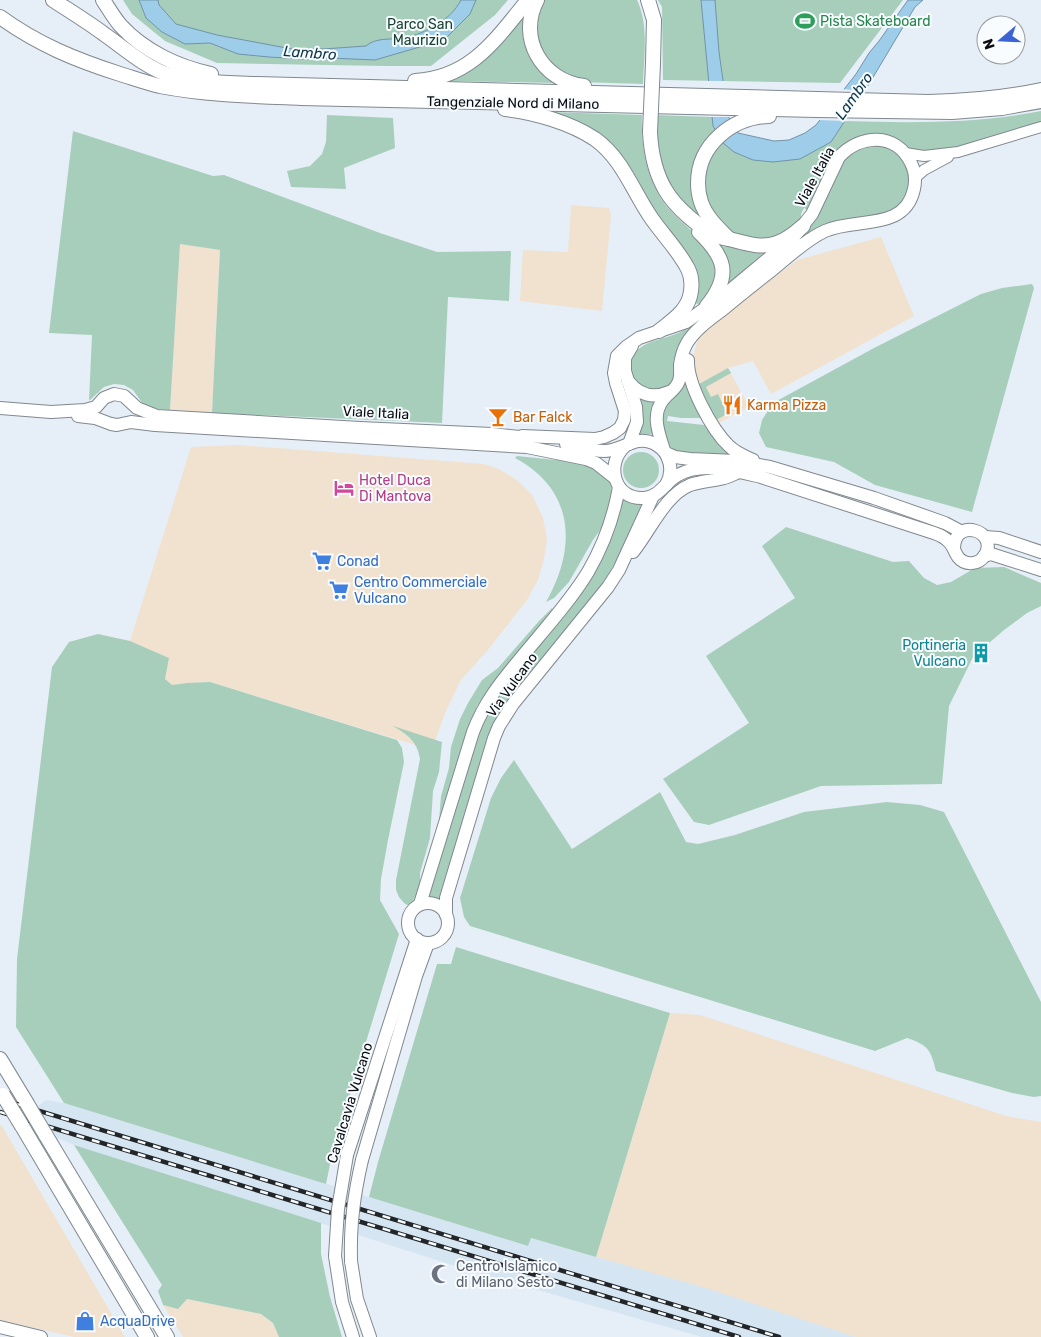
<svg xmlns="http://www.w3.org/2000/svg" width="1041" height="1337" font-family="Rubik,sans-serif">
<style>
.commercial{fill:#f1e1cf}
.industrial{fill:#f0e2cf}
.built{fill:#d6e5f2}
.green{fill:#a7cebb}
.water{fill:#9ecdea;stroke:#7193a8}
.pier{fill:#e6eff7}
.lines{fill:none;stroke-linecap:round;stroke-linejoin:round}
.minor-casing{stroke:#80888f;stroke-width:12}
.major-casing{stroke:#80888f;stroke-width:14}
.highway-casing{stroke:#80888f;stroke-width:16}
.minor{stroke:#fff;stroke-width:10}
.major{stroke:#fff;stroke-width:12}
.highway{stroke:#fff;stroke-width:14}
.rail-casing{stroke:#222629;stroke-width:4.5}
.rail{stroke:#f8fcff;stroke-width:2.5;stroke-dasharray:8;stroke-linecap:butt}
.major-bridge-casing{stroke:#80888f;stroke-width:14;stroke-linecap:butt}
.highway-bridge-casing{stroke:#80888f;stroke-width:16;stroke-linecap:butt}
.major-bridge{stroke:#fff;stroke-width:12}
.highway-bridge{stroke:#fff;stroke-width:14}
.labels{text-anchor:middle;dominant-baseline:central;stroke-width:4;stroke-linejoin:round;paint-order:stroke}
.leisure-label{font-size:14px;fill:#27864d;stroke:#f8fcff;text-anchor:start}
.park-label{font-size:14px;fill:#153f2e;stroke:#f8fcff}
.street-label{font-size:14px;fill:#090c0f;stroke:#f8fcff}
.food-label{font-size:14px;fill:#c56008;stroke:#f8fcff;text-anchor:start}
.hotel-label{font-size:14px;fill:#b23c85;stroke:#f8fcff;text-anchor:start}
.shop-label{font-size:14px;fill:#366cbe;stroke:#f8fcff;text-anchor:start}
.culture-label{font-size:14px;fill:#0d838f;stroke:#f8fcff;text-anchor:end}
.worship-label{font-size:14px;fill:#5b616d;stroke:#f8fcff;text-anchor:start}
.water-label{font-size:15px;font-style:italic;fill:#0c3448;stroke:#f8fcff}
</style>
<rect width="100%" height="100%" fill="#e6eff7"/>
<g class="commercial">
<path d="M 728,368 L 748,405 L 750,406 L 717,424 L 699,384 Z"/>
<path d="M 238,445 L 484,464 L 499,469 L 517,480 L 532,495 L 543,518 L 547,539 L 544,559 L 538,580 L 527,600 L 487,651 L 461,680 L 445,713 L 432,750 L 210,682 L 187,683 L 172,686 L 165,679 L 169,658 L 130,641 L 191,447 Z"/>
</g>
<g class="industrial">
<path d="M 571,205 L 609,208 L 611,216 L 602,311 L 520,301 L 523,250 L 568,252 Z"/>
<path d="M 881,237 L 914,316 L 771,394 L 753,361 L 728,368 L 699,384 L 694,368 L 693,357 L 699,335 L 797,260 Z"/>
<path d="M 180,244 L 220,250 L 212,413 L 170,410 Z"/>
<path d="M 670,1013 L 700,1015 L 1006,1116 L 1041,1122 L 1041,1337 L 856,1337 L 596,1257 Z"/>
<path d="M 0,1125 L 2,1126 L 125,1337 L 74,1337 L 0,1320 Z"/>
<path d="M 187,1299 L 261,1314 L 273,1323 L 279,1337 L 183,1337 L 163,1305 L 178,1309 Z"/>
</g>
<path class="built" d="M 46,1100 L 64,1103 L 528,1246 L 530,1238 L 706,1288 L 856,1337 L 702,1337 L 468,1270 L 74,1145 L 57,1138 L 38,1106 Z"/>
<g class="green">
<path d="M 123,0 L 508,0 L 495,15 L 431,66 L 386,66 L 217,63 L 165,41 L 132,14 Z"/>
<path d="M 540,0 L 637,0 C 649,25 644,57 643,84 L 579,82 L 558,74 L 537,44 L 536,8 Z"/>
<path d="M 658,0 L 903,0 L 840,83 L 663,80 L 662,7 Z"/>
<path d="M 526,9 L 542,72 L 554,83 L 449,81 Z"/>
<path d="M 1041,111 L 1041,122 L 944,151 L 916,153 L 861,136 L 807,210 L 804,208 L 801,214 L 801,221 L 794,228 L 776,237 L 757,240 L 729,232 L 711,214 L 701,176 L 717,144 L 721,141 L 817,149 L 831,142 L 844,121 C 910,123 976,124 1041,111 Z"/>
<path d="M 549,112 L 642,115 C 641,144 645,171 660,197 C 674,221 704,234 715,261 C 719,269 716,279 713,287 C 709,295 706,299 699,305 L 694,302 L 696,286 L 649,207 L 640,185 L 626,165 Z"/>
<path d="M 327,115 L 393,118 L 395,148 L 344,168 L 346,189 L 291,187 L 287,171 L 310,166 L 322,154 L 326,142 Z"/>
<path d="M 655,115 L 712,117 L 713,126 L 716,131 L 701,149 L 705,221 L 679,202 L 659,166 Z"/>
<path d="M 73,131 L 213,176 L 224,175 L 380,233 L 437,252 L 511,251 L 509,301 L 448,297 L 442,423 L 212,413 L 220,250 L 180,244 L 170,410 L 158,409 L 143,404 L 133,390 L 124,385 L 114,384 L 104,387 L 89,401 L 92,335 L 49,333 Z"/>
<path d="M 865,144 L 895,148 L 909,165 L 911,192 L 892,214 L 841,223 L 700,322 L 673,385 L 653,392 C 648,389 641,387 636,382 C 626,373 630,355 640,348 C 649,341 662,339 673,335 C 682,332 689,327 697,322 L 791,243 L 843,158 Z"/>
<path d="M 714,237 L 771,249 L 725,290 Z"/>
<path d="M 1032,284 L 1034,288 L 972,512 L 875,485 L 834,462 L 766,447 L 759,433 L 762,420 L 773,403 L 874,348 L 981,294 L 1002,288 Z"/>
<path d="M 728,368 L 731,373 L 706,387 L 711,397 L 718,394 L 727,414 L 716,420 L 699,384 Z"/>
<path d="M 685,380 L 702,416 L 701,418 L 681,418 L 668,416 L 667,421 L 704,425 L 710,427 L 738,456 L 677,452 L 667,444 L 659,424 L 669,398 Z"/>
<path d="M 635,393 L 660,398 L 656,438 L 651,434 L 636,435 Z"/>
<circle cx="641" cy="470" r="18"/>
<path d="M 517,456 L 556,460 L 568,459 L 590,464 L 608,478 L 611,484 L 612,500 L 603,526 L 593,540 L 569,582 L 554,598 L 546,602 C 577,548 575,490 515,458 Z"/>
<path d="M 622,498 L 630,503 L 643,504 C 630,533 618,561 600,587 L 493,731 L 440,904 L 435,901 L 427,900 L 485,713 L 578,594 Z"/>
<path d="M 786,527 L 893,562 L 909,561 L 924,578 L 937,585 L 951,582 L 975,568 L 1004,567 L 1041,583 L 1041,606 L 1027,613 L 1004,630 L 973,657 L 949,706 L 942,784 L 821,786 L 709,825 L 694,822 L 663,779 L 749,723 L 706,656 L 795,598 L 762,546 Z"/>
<path d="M 552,608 L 553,610 L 484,696 L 477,706 L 470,726 L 440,822 L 439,821 L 441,796 L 449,768 L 451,747 L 460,719 L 468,703 L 482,680 L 498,668 L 539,621 Z"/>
<path d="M 98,634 L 130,641 L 169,658 L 165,679 L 172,685 L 187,683 L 210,682 L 397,740 L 402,748 L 404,762 L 388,840 L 381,879 L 380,900 L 399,934 L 333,1150 L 326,1184 L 64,1103 L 16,1027 L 17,959 L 52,667 L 69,642 Z"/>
<path d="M 393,726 L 442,742 L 439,772 L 433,791 L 430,838 L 420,873 L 420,889 L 411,904 L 407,905 L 404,903 L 399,897 L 396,890 L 396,880 L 420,759 C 417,741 408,735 393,726 Z"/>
<path d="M 514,760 L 572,849 L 660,792 L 686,842 L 698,844 L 735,835 L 804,812 L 887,802 L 920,805 L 944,812 L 1041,1002 L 1041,1096 L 1034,1097 L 1012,1093 L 936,1071 C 931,1050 928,1045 907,1038 L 875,1051 L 470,926 L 464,917 L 460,898 L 491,798 L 501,778 Z"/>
<path d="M 456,947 L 670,1013 L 596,1257 L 531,1238 L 528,1246 L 369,1197 L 378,1162 L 437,964 L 451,964 Z"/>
<path d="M 74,1145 L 321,1223 L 321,1254 L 330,1297 L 342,1337 L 279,1337 L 273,1323 L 261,1314 L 187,1299 L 178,1309 L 163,1305 L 158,1291 L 162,1285 Z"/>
</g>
<g class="water">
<path d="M 139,0 L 158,0 L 159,5 L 176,24 L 217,35 L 292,49 L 323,49 L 366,46 C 376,37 391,40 404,38 C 426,33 450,21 461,0 L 476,0 L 470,14 L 443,41 L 423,46 L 375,60 L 330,58 L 301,59 L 269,57 L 238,54 L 210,43 L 185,44 L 162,32 L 146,18 Z"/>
<path d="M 701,0 L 715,0 L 719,52 L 728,116 L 738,133 L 774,141 L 789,140 L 805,133 L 816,125 L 856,74 L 869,53 L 879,41 L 908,0 L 923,0 L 915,7 L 869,84 L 831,142 L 800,159 L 773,162 L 753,160 L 734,152 L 723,143 L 713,126 Z"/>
</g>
<g class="pier">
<path d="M 705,81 L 726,81 L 731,117 L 709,117 Z"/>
<path d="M 841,89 L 867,91 L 847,121 L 817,120 Z"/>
</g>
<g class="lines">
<defs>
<g id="minor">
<path d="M 905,153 L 924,156 L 958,152 L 1041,127"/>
<path d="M 915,178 L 924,170 L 948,157"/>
</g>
<g id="major">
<path d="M 688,360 C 687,384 712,430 729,446 C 736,453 744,456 753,460"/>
<path d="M 628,381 C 639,395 653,399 669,392"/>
<path d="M 0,408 L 51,412 L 85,410 L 96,407 L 104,398 L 114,394 L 124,396 L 137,408 L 157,416 L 360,428 L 492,434 L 529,438"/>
<path d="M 78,416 L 95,418 L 111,424 L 117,425 L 131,422 L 155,425 L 527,447 L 586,459 L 596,463 L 615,478"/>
<path d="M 522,436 L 595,439 L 604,437 L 613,433 L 620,428 L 624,420 L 625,411 L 616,383 L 614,373 L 617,356 L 626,347 L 639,338 L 686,322 L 728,292 L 793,238 L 812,214 L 839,157 C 860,134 896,132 911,163 C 915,171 916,180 914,189 C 905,232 855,217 825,231 C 805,240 785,260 767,274 C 753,285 739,296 726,307 C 712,318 696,328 687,343 C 683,350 681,357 680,365 C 680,370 681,378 678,383 C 675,390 667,394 663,400 C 651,415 659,434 664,450"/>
<path d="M 566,444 C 579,447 592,451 605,451 C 622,451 635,435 653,443 C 659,446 664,450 667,456 C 672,466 671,476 666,485"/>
<path d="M 629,444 L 637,422 L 636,407 L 625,371 L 625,358 L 632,346"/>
<path d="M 625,446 C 605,464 614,500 644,498 C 660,497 665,482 678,475 C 702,461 736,471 761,477 L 934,533 C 940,535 946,538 950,543 C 954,548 955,553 958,557 C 965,566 979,565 985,555 C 999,531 954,516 954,549"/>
<path d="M 666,453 L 675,457 L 690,459 L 736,461 L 770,467 L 874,498 L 945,523 L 962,532"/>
<path d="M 985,537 L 999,538 L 1041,552"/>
<path d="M 633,552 C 650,531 665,495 690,485 C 701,481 713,481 724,478 C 729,477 734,474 739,472"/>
<path d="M 984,556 L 991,554 L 1041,570"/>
<circle cx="428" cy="923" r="20"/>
<path d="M 420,904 L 473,732 C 484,703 500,683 520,659 C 543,631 569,603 588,572 C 603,546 614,516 619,487"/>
<path d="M 446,915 L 446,898 L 494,738 L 499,726 L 513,704 L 608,587 L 619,570 L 653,496"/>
<path d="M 347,1155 L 417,939"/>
<path d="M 362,1160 L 416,976 L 428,943"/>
<path d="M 335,1256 L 342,1302 L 353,1337"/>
<path d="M 351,1261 L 357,1299 L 370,1337"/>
<path d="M 0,1327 L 41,1337"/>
</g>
<g id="highway">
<path d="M 53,0 C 70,11 88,22 104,34 C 124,48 145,67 169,75 C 197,83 228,83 257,84 L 928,102 C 966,101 1004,98 1041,90"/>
<path d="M 103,0 C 109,9 114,18 121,26 C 144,51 178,67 211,74"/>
<path d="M 537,0 C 517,38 542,81 584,86"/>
<path d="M 648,0 L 654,20 L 653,63"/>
<path d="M 0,17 C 37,44 76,60 120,74 C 133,78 147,83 160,86 C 207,95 254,96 301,98 L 816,110 L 952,112 L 1002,108 L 1041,101"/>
<path d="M 415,81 C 471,78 496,39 528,0"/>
<path d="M 505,109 C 534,112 571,123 595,139 C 623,159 633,192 652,219 C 664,236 679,251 688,269 C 691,275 692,284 691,291 C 689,310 673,320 659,331"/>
<path d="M 650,132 C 651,153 655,173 666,191 C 676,208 700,228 717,236 C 721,238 725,238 729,239 C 745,243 761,249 777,243 C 787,240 795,233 803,226"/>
<path d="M 699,232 C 725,257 732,275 707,306"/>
<path d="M 729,239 C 718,228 706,217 701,202 C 699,196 698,189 698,183 C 698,145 732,117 769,116"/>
<path d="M 0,1059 L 26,1102"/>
<path d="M 22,1126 L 147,1337"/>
<path d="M 45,1134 L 167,1337"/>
</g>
</defs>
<use href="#minor" class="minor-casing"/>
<use href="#major" class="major-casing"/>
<use href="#highway" class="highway-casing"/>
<use href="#minor" class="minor"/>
<use href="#major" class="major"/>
<use href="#highway" class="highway"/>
<defs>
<g id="rail">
<path d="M 0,1099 L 779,1337"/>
<path d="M 0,1112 L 739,1337"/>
</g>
</defs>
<use href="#rail" class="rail-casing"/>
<use href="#rail" class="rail"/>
<defs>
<g id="major-bridge">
<path d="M 335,1256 L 338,1209 L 347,1155"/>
<path d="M 351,1261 C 350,1224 354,1195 362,1160"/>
</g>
<g id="highway-bridge">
<path d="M 650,132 L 653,63"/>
<path d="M 3,1095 L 22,1126"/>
<path d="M 26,1102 L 45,1134"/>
</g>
</defs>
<use href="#major-bridge" class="major-bridge-casing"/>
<use href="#highway-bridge" class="highway-bridge-casing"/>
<use href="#major-bridge" class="major-bridge"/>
<use href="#highway-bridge" class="highway-bridge"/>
</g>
<defs>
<symbol id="stadium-bare" viewBox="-9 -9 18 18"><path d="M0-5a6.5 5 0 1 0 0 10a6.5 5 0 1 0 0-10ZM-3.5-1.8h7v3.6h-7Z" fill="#2e9e5b" stroke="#f8fcff" stroke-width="2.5" paint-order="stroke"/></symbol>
<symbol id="restaurant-bare" viewBox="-9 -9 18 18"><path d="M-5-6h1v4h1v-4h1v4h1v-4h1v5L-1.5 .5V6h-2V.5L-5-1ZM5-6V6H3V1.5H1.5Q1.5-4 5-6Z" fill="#e8710a" stroke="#f8fcff" stroke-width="2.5" paint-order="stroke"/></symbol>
<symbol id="bar-bare" viewBox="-9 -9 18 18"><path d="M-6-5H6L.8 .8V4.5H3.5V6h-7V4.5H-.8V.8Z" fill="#e8710a" stroke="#f8fcff" stroke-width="2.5" paint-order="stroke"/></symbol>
<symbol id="hotel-bare" viewBox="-9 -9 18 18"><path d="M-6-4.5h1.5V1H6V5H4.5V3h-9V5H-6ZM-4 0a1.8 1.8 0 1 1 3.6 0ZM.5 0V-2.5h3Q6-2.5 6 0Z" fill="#d1479c" stroke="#f8fcff" stroke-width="2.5" paint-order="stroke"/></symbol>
<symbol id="supermarket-bare" viewBox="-9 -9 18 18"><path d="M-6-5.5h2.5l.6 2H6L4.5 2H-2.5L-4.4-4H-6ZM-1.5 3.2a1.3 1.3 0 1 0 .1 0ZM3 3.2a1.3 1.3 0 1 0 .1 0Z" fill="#3f7fe0" stroke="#f8fcff" stroke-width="2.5" paint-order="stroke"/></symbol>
<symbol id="building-bare" viewBox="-9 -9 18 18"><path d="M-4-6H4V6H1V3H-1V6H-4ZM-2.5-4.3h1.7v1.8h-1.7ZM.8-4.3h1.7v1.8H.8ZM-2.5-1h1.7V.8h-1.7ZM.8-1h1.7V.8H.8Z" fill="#0f9aa8" stroke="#f8fcff" stroke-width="2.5" paint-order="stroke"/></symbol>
<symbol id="mosque-bare" viewBox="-9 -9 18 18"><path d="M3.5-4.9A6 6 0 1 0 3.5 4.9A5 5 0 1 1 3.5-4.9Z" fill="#6b7280" stroke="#f8fcff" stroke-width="2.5" paint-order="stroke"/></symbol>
<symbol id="shop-bare" viewBox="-9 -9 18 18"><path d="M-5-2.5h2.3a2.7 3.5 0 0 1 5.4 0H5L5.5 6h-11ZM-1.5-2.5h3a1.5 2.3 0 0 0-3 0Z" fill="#3f7fe0" stroke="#f8fcff" stroke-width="2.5" paint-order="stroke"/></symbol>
</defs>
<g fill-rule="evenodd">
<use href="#stadium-bare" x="791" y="7" width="28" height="28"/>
<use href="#restaurant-bare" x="718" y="391" width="28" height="28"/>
<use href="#bar-bare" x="484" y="403" width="28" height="28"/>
<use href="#hotel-bare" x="330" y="474" width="28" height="28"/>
<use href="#supermarket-bare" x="308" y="547" width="28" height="28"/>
<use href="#supermarket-bare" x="325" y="576" width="28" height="28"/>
<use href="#building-bare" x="967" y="639" width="28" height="28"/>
<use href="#mosque-bare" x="427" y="1260" width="28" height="28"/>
<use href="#shop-bare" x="71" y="1307" width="28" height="28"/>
</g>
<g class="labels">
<g class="leisure-label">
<text x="820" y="21">Pista Skateboard</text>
</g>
<g class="park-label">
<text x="420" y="24">Parco San<tspan x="420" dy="16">Maurizio</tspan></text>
</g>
<g class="street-label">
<text transform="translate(513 103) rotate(1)">Tangenziale Nord di Milano</text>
<text transform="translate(815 177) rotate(-61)">Viale Italia</text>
<text transform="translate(376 413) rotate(3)">Viale Italia</text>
<text transform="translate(512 685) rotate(-54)">Via Vulcano</text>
<text transform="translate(350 1103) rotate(-73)">Cavalcavia Vulcano</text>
</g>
<g class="food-label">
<text x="747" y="405">Karma Pizza</text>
<text x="513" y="417">Bar Falck</text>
</g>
<g class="hotel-label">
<text x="359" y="480">Hotel Duca<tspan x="359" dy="16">Di Mantova</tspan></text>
</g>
<g class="shop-label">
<text x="337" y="561">Conad</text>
<text x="354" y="582">Centro Commerciale<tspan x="354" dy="16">Vulcano</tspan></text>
<text x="100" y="1321">AcquaDrive</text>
</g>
<g class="culture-label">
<text x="966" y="645">Portineria<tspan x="966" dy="16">Vulcano</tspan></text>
</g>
<g class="worship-label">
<text x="456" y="1266">Centro Islamico<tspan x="456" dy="16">di Milano Sesto</tspan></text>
</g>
<g class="water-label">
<text transform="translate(310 53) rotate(4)">Lambro</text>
<text transform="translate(854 96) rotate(-55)">Lambro</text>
</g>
</g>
<g transform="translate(1001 40) rotate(251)"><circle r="24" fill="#f8fcff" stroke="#989c9f"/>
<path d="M0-4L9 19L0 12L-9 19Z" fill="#3d62d4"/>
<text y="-8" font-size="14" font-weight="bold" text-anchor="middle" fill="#090c0f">N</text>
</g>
</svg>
